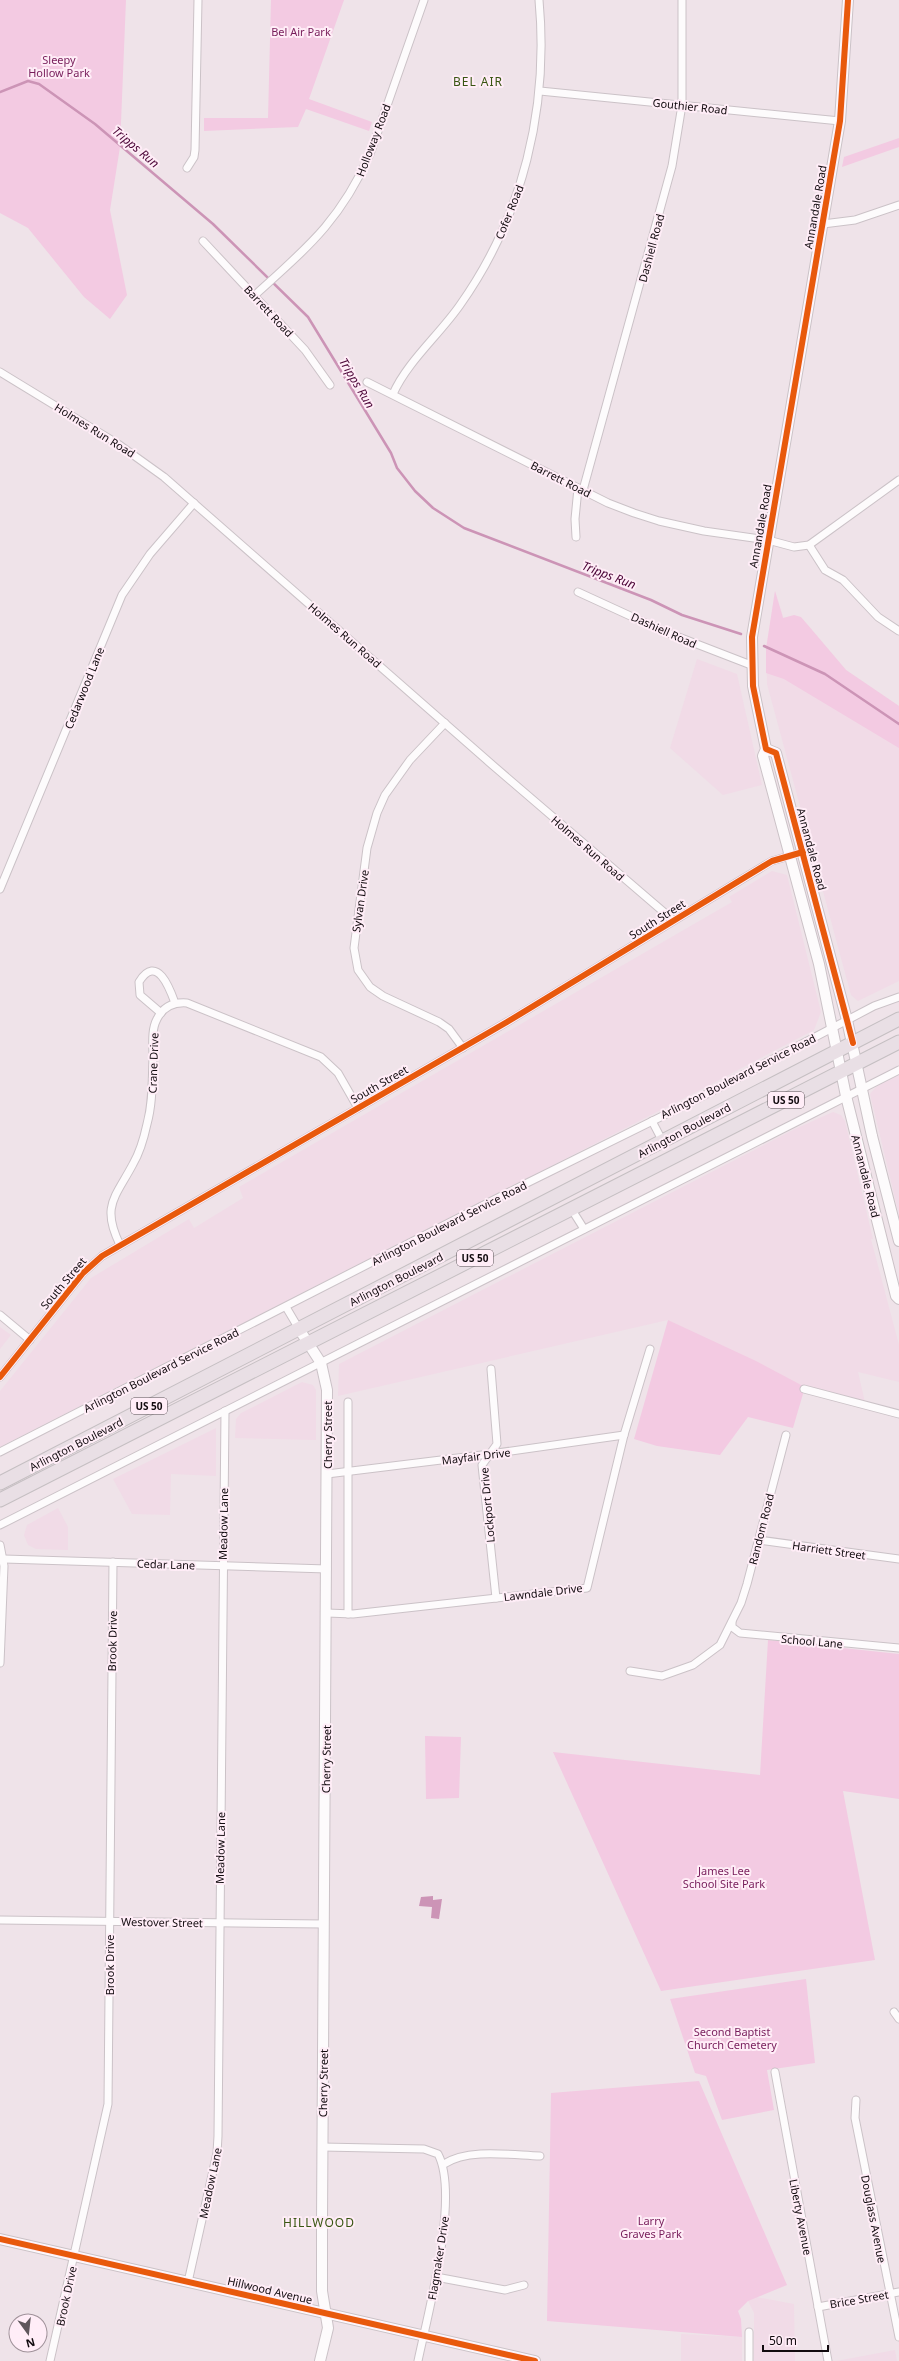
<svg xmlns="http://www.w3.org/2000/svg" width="899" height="2361" font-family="'Noto Sans',sans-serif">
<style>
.built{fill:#f1dbe7}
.green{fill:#f3cae2}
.water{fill:#cc94b6}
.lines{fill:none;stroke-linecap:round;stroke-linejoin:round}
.stream{stroke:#cc94b6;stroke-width:2.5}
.street-casing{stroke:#cbc2c7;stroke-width:9}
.secondary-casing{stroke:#cbc2c7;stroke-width:12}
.highway-casing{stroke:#c5bfc2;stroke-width:15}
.street{stroke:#fdfbfc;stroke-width:7}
.secondary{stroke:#fdfbfc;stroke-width:10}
.highway{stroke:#e9dfe5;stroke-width:13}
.cycleway-casing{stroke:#ffedf7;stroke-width:8}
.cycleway{stroke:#e8590c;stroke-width:6}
.labels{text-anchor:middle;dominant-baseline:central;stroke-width:4;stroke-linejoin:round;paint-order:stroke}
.shield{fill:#ffedf7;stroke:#584e54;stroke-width:1}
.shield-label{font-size:10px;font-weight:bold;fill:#110a0e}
.park-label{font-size:11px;fill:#771c5a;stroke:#ffedf7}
.street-label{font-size:11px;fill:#110a0e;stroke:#ffedf7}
.neighbourhood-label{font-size:12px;letter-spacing:1px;fill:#385511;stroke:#ffedf7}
.water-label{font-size:12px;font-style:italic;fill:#4b0537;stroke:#ffedf7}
</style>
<rect width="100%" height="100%" fill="#efe3e9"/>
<g class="built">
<path d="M 775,591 L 790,638 L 807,624 L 846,670 L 899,706 L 899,981 L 858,1001 L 851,995 L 767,684 L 766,649 Z"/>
<path d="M 697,659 L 737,674 L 762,785 L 723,795 L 670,748 Z"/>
<path d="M 772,871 L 787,875 L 821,1012 L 814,1030 L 700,1090 L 0,1447 L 0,1391 L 91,1278 L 189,1219 L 194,1228 L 243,1198 L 239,1187 L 732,902 L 729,897 Z"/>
<path d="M 899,1075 L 899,1215 L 870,1094 L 877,1086 Z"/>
<path d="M 833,1112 L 841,1115 L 845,1121 L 873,1239 L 871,1239 L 899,1345 L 899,1382 L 858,1372 L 865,1402 L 805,1387 L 668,1320 L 338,1396 L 339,1364 L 795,1129 Z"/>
<path d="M 0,1327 L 11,1335 L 0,1349 Z"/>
<path d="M 302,1382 L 313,1385 L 316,1390 L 316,1440 L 235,1438 L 236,1419 L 241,1413 Z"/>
<path d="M 216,1428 L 216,1476 L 171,1474 L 170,1515 L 132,1514 L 113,1479 Z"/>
<path d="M 58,1508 L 68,1527 L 68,1550 L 36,1549 L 28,1545 L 24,1535 L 27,1525 Z"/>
<path d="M 745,2295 L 794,2304 L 795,2361 L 754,2361 L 754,2313 Z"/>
<path d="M 681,2334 L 742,2337 L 742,2361 L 681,2361 Z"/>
<path d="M 895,2350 L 897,2361 L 836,2361 Z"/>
</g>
<g class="green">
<path d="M 0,0 L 126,0 L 120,147 L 110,210 L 127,295 L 110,319 L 84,297 L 28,228 L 0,213 Z"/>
<path d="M 271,0 L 344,0 L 309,99 L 372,122 L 369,131 L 306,109 L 298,127 L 204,131 L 204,118 L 268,118 Z"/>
<path d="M 899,138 L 899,147 L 842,167 L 844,157 Z"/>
<path d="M 775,591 L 783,618 L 794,615 L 801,617 L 846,670 L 899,706 L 899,748 L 784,679 L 766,673 L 766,649 Z"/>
<path d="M 668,1320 L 756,1361 L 805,1387 L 793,1428 L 748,1417 L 720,1455 L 657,1446 L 634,1439 Z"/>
<path d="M 768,1640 L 899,1654 L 899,1799 L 843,1791 L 875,1960 L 661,1991 L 553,1752 L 760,1775 Z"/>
<path d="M 425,1736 L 461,1737 L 459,1798 L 426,1799 Z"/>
<path d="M 806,1979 L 815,2063 L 767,2070 L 774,2110 L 722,2120 L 706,2076 L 695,2073 L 670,1999 Z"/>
<path d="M 699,2081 L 787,2285 L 748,2301 L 738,2311 L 741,2319 L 742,2337 L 547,2321 L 551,2093 Z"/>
</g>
<path class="water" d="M 433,1896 L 433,1900 L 442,1899 L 439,1919 L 431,1918 L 432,1907 L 419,1906 L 421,1897 Z"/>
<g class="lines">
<g class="stream">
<path d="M 0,92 L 28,81 L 39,84 L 95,124 L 213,224 L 308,317 L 391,453 L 397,468 L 415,491 L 433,508 L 464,528 L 651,600 L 682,615 L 741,634"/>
<path d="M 764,646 L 825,674 L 899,724"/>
</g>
<defs>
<g id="street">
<path d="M 540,91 L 840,121"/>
<path d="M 187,168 L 194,157 L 195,150 L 198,0"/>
<path d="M 823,224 L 855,220 L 899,205"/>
<path d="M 203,241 L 305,350 L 330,385"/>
<path d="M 255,295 C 308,247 340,221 370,154 L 424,0"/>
<path d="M 0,372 L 118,444 L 164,477 L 489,762 L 673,920"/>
<path d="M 367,382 L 608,503 L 634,513 L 659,521 L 704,531 L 768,540 L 794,547 L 809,545 L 899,480"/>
<path d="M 393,394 C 407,362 440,334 460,305 C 523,216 549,108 539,0"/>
<path d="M 583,490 L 672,166 L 682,105 L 682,0"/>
<path d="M 576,537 L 575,519 L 578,488"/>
<path d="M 809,545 L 825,570 L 843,580 L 878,617 L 899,631"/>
<path d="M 578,592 L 663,631 L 751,665"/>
<path d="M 445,723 L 410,760 L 385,795 L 377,813 L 367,848 L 354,948 L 358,970 L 370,987 L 383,996 L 439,1022 L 449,1029 L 463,1048"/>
<path d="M 0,889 L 122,595 L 150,554 L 194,503"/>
<path d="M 161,1013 L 140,995 L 139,982 C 157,953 170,989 175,1003"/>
<path d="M 652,1121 L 663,1142"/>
<path d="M 572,1210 L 584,1229"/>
<path d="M 120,1245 C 101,1206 115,1198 133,1164 C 140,1152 144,1138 147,1124 C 153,1102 152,1080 153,1058 C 153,1045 151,1030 157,1019 C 163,1007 174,1002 187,1003 L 321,1057 L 338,1073 L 358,1108"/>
<path d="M 286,1307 L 299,1329"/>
<path d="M 0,1315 L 30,1340"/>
<path d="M 491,1369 L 497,1444 L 482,1465 L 496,1598"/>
<path d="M 0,1377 L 83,1273 L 102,1256 L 507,1022 L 772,861 L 803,852"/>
<path d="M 804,1389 L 899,1414"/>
<path d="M 0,1452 L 525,1184 L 703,1096 L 874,1006 L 899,997"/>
<path d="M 327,1474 L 490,1454 L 624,1435"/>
<path d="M 0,1525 L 899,1070"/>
<path d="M 759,1540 L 899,1559"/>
<path d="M 0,1545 L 4,1566 L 0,1663"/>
<path d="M 4,1559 L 327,1569"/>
<path d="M 327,1613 L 353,1614 L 587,1588 L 624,1435 L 650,1349"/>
<path d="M 348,1614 L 348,1402"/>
<path d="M 732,1622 L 732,1627 L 740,1633 L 899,1648"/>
<path d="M 630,1671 L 662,1676 L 693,1665 L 720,1645 L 741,1603 L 747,1584 L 786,1435"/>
<path d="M 0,1920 L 324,1924"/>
<path d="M 894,2012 L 899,2019"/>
<path d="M 775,2072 L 828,2361"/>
<path d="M 856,2100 L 855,2118 L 899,2337"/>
<path d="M 322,2147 L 424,2149 L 438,2154 C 460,2196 428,2313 418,2361"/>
<path d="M 444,2164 C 468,2148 511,2155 540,2156"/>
<path d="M 436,2277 L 505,2290 L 524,2285"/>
<path d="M 188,2282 L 217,2153 L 218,2136 L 225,1411"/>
<path d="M 818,2307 L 899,2292"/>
<path d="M 50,2361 L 108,2104 L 113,1562"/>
<path d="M 749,2361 L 749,2332"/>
</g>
<g id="secondary">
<path d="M 848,0 L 840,121 L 752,637 L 753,686 L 766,749 L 763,756 L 819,964 L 846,1096 L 896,1296 L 899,1299"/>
<path d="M 766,749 L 776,753 L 847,1020 L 872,1136 L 899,1241"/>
<path d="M 299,1329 L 321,1363 L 327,1390 L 322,2222 L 322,2291 L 328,2328 L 320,2361"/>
<path d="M 0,2239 L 535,2361"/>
</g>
<g id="highway">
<path d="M 0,1483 L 899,1019"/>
<path d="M 0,1500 L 899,1042"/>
</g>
</defs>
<use href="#street" class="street-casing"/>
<use href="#secondary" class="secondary-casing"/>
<use href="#highway" class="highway-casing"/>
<use href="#street" class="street"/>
<use href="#secondary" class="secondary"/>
<use href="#highway" class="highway"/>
<defs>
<g id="cycleway">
<path d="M 848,0 L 840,121 L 752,637 L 753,686 L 766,749 L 776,753 L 853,1043"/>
<path d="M 0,1377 L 83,1273 L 102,1256 L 507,1022 L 772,861 L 803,852"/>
<path d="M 0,2239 L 535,2361"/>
</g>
</defs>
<use href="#cycleway" class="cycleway-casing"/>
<use href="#cycleway" class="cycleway"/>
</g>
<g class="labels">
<g class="shield">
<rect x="768" y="1092" width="36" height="16" rx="3"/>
<rect x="457" y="1250" width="36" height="16" rx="3"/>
<rect x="131" y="1398" width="36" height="16" rx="3"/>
</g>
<g class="shield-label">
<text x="786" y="1100">US 50</text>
<text x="475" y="1258">US 50</text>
<text x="149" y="1406">US 50</text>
</g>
<g class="park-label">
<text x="301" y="31">Bel Air Park</text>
<text x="59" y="59">Sleepy<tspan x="59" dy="13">Hollow Park</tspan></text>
<text x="724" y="1870">James Lee<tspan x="724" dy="13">School Site Park</tspan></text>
<text x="732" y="2031">Second Baptist<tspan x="732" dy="13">Church Cemetery</tspan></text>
<text x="651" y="2220">Larry<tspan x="651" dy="13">Graves Park</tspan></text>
</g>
<g class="street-label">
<text transform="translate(690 106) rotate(6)">Gouthier Road</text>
<text transform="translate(373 140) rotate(-69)">Holloway Road</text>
<text transform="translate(815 207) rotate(-80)">Annandale Road</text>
<text transform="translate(509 212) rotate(-68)">Cofer Road</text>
<text transform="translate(651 248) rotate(-75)">Dashiell Road</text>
<text transform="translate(269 311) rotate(47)">Barrett Road</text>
<text transform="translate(95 430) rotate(32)">Holmes Run Road</text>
<text transform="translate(561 479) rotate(27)">Barrett Road</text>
<text transform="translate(760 526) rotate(-80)">Annandale Road</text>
<text transform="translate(664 630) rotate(24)">Dashiell Road</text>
<text transform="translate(345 635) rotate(41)">Holmes Run Road</text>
<text transform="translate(84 688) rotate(-68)">Cedarwood Lane</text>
<text transform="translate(588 848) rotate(41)">Holmes Run Road</text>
<text transform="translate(812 849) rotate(75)">Annandale Road</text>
<text transform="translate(360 901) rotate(-82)">Sylvan Drive</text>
<text transform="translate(657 919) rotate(-32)">South Street</text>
<text transform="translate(153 1063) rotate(-88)">Crane Drive</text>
<text transform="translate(738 1076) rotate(-27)">Arlington Boulevard Service Road</text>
<text transform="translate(379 1084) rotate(-30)">South Street</text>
<text transform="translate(684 1130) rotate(-28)">Arlington Boulevard</text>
<text transform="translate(866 1176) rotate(76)">Annandale Road</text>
<text transform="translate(449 1223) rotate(-27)">Arlington Boulevard Service Road</text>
<text transform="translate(396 1279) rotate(-27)">Arlington Boulevard</text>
<text transform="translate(63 1283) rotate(-50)">South Street</text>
<text transform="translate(161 1370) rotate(-27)">Arlington Boulevard Service Road</text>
<text transform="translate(327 1435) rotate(-90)">Cherry Street</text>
<text transform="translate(76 1444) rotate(-27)">Arlington Boulevard</text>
<text transform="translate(476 1456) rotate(-7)">Mayfair Drive</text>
<text transform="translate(487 1505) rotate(-95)">Lockport Drive</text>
<text transform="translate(223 1524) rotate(-89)">Meadow Lane</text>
<text transform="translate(761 1529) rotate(-76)">Random Road</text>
<text transform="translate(829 1550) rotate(8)">Harriett Street</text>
<text transform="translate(166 1564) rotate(2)">Cedar Lane</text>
<text transform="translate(543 1592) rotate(-7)">Lawndale Drive</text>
<text transform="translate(112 1641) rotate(-89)">Brook Drive</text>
<text transform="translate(812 1641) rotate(5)">School Lane</text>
<text transform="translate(326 1759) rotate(-89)">Cherry Street</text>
<text transform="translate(220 1848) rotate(-89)">Meadow Lane</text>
<text transform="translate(162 1922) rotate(1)">Westover Street</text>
<text transform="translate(109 1965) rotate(-90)">Brook Drive</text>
<text transform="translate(323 2083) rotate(-89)">Cherry Street</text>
<text transform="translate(210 2183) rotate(-78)">Meadow Lane</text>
<text transform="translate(801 2217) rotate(79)">Liberty Avenue</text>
<text transform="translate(874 2219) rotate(79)">Douglass Avenue</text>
<text transform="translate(438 2258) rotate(-81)">Flagmaker Drive</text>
<text transform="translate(270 2290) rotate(13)">Hillwood Avenue</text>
<text transform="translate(66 2296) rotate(-78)">Brook Drive</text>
<text transform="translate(859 2299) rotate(-10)">Brice Street</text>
</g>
<g class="neighbourhood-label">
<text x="478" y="81">BEL AIR</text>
<text x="319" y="2222">HILLWOOD</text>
</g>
<g class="water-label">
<text transform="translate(136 147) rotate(40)">Tripps Run</text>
<text transform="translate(357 383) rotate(59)">Tripps Run</text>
<text transform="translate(609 575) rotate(21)">Tripps Run</text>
</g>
</g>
<g transform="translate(28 2333) rotate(165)"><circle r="19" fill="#ffedf7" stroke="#a0929a"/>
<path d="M0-3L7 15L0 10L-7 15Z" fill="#5f565b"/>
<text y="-6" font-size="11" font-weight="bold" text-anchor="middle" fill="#110a0e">N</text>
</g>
<path d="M763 2345v6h65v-6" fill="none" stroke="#110a0e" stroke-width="2"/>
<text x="769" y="2345" font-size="12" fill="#110a0e" stroke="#ffedf7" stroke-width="3" paint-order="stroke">50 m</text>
</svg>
